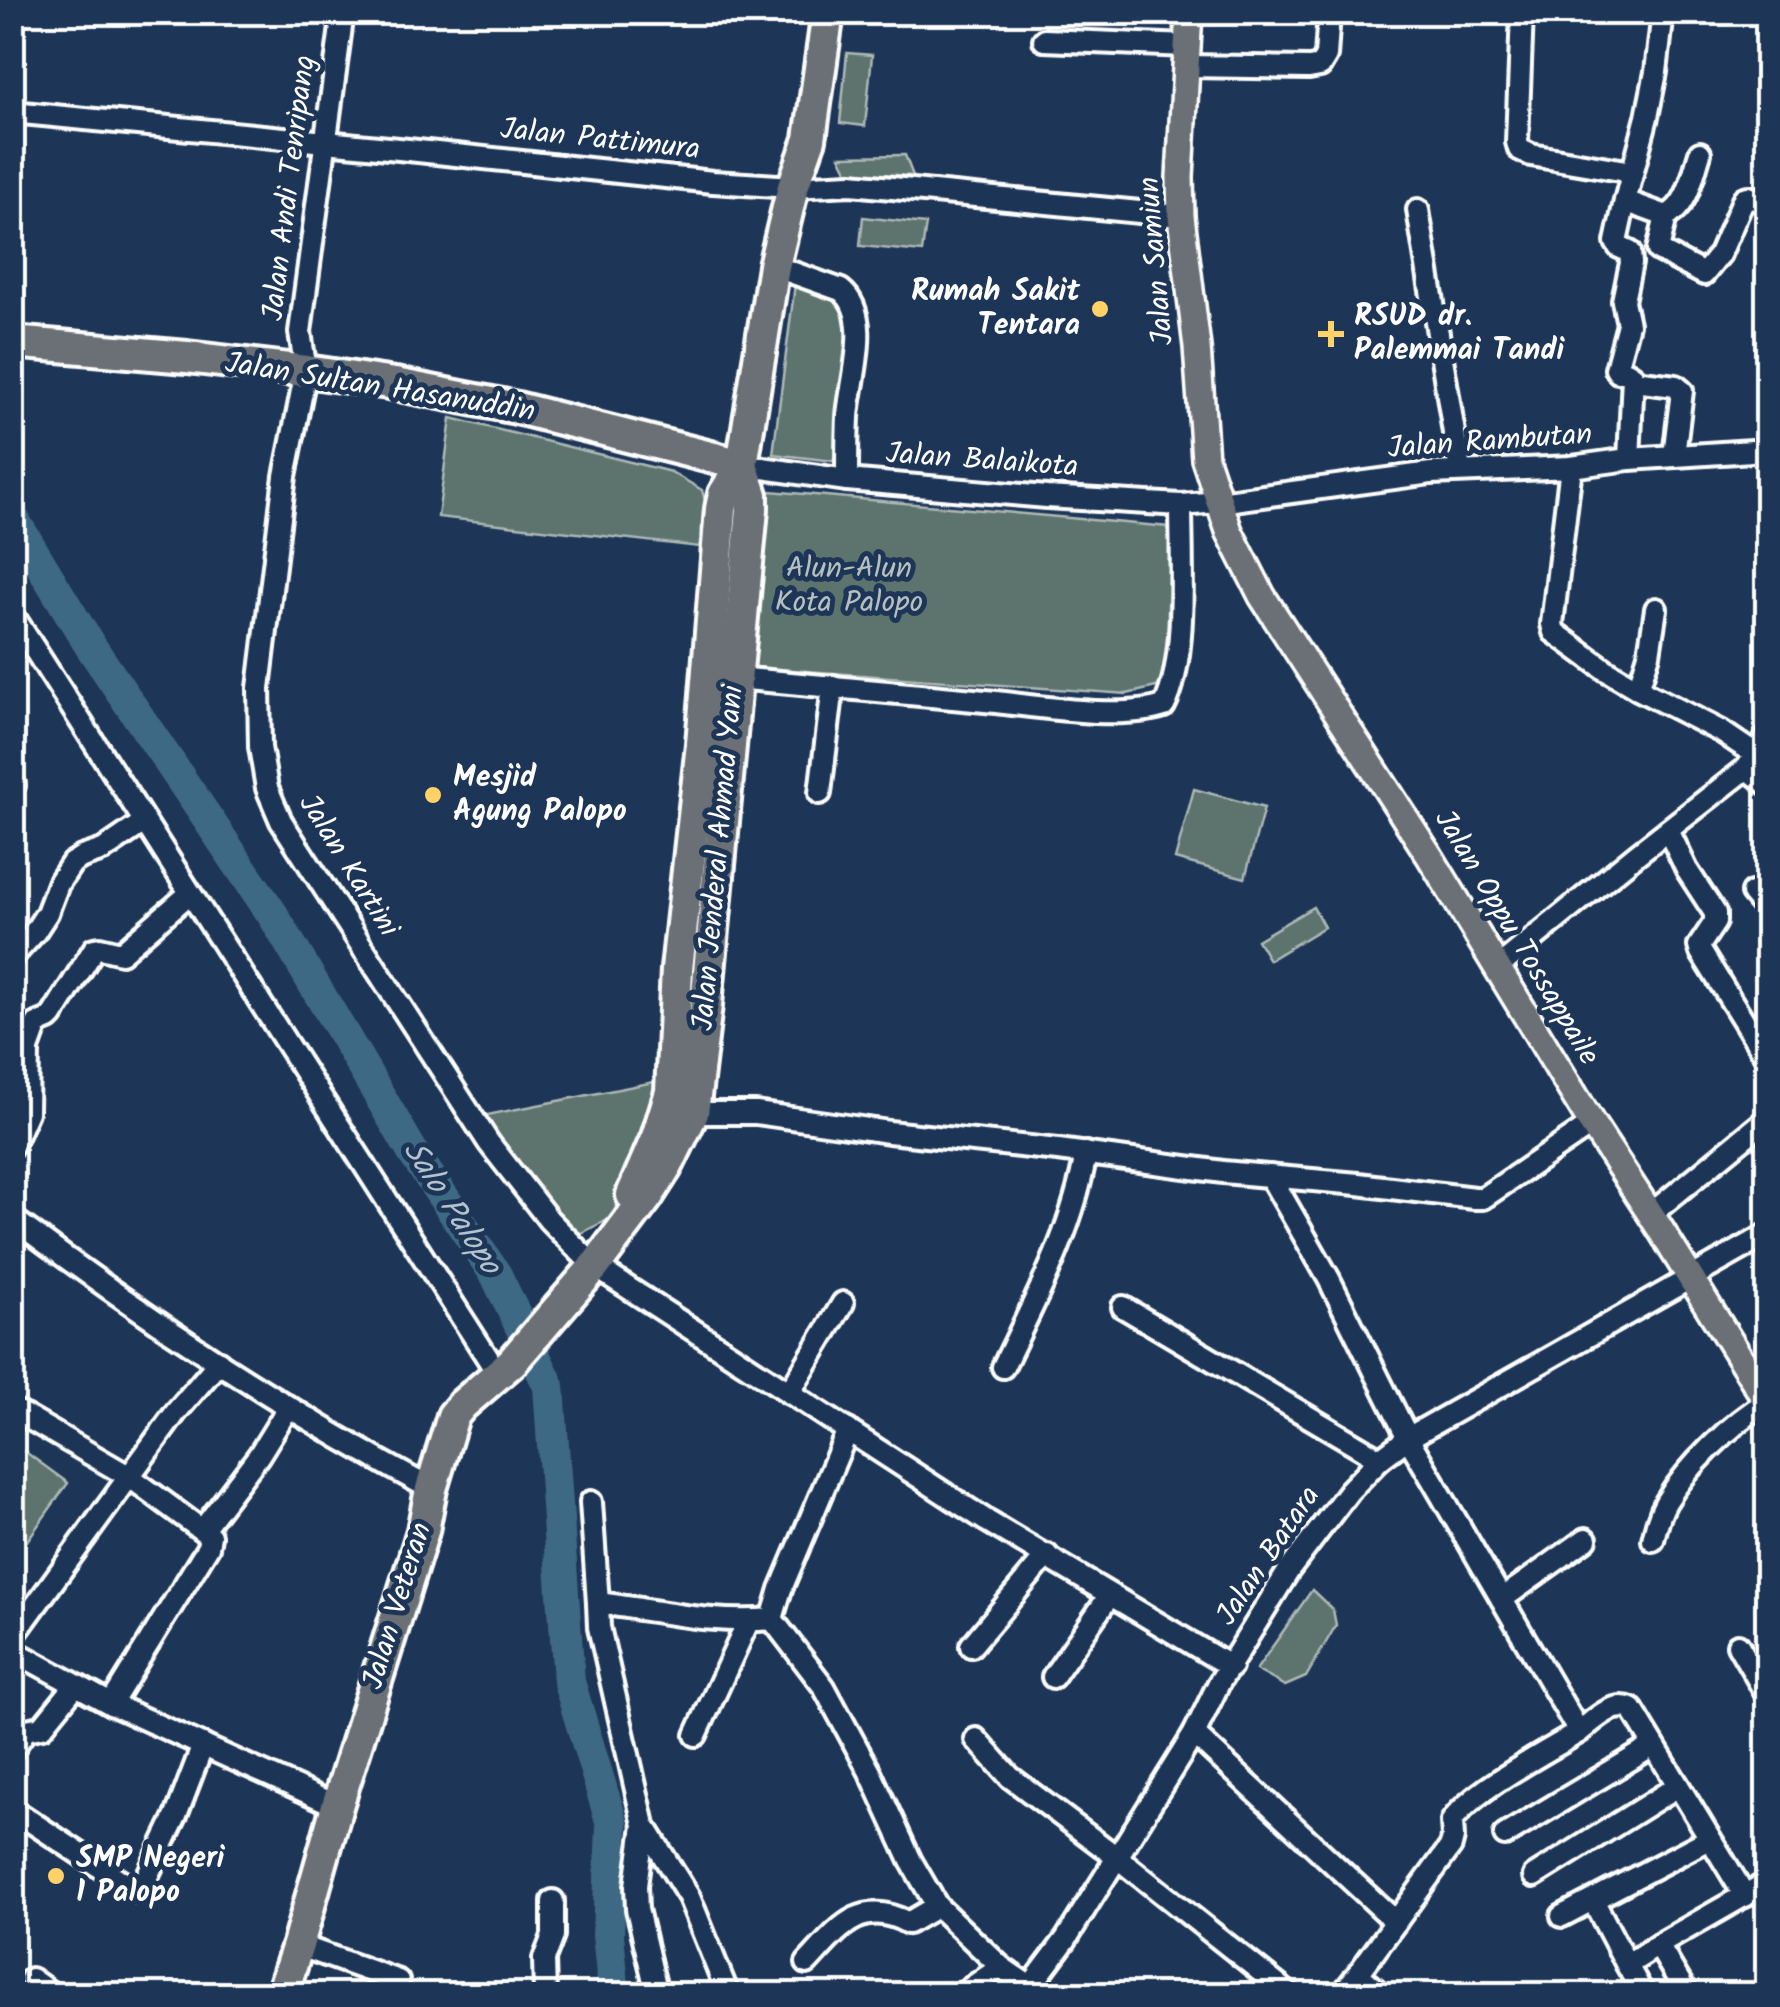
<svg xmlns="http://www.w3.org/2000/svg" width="1780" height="2007" font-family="Kalam,sans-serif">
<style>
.green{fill:#5c736e;stroke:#aeb9b6;stroke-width:2.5}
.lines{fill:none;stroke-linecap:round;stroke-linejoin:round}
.river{stroke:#3e6984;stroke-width:32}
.minor-casing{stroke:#fff;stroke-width:28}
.major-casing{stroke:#fff;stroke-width:32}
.highway-casing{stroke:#fff;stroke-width:38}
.minor{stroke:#1d3557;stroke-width:20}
.major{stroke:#6b6f75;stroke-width:25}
.highway{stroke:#6b6f75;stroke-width:30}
.poi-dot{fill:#ffd166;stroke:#1d3557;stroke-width:4}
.labels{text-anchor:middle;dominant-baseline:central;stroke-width:10;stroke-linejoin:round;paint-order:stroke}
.street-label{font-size:30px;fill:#fff;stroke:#1d3557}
.poi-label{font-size:30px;font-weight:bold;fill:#fff;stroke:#1d3557;text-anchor:start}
.park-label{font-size:30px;fill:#b6c0be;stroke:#1d3557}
.water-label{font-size:32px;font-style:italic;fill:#b2c3ce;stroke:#1d3557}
</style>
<rect width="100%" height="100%" fill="#1d3557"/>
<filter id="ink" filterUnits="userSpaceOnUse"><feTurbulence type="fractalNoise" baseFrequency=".01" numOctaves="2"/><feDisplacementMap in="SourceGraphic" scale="20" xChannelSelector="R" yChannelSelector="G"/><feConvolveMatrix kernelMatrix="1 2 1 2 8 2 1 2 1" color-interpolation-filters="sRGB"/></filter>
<g filter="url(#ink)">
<g class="green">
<path d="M 847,53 L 872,55 L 865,126 L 840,123 Z"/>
<path d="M 905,155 L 913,176 L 848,172 L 840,156 Z"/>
<path d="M 863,217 L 926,224 L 922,252 L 860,246 Z"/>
<path d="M 795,284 L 827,288 L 838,296 L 852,320 L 834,461 L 773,454 Z"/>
<path d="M 451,418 L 671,472 L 702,490 L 707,508 L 699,547 L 438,517 Z"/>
<path d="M 770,491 L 1169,527 L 1167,681 L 1156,687 L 1127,694 L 751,667 Z"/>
<path d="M 1194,789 L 1264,808 L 1245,878 L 1175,859 Z"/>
<path d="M 1313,907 L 1324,927 L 1269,960 L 1257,940 Z"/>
<path d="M 659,1081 L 656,1117 L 611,1218 L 581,1233 L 555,1217 L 482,1116 Z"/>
<path d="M 20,1448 L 68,1483 L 17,1555 L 12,1553 L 13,1462 Z"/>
<path d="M 1312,1590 L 1333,1610 L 1336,1625 L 1306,1677 L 1285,1686 L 1256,1670 Z"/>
</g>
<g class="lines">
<path class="river" d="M 12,517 L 89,644 L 273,915 L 412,1151 L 496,1275 L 549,1386 L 569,1682 L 612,1824 L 608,1935 L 614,1994"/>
<defs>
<g id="minor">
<path d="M 343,12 L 300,332 L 306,371 L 285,476 L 259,688 L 260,747 L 267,788 L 281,821 L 489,1143 L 549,1220 L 593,1265 L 987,1521 L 1231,1667"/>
<path d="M 1522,12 L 1517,142 L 1519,149 L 1531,155 L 1632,172"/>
<path d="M 1663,12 L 1656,72 L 1647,117 L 1625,201 L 1666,216 C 1688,207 1693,174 1700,153"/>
<path d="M 1044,40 L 1188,46"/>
<path d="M 1187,66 L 1309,68 L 1320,66 L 1326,56 L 1328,27"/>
<path d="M 12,112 L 399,149 L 713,182 L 793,187 L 851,184 L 1181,216"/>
<path d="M 1625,201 L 1616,242 L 1619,247 L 1630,252 L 1631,263 L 1623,301 L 1628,324 L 1616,369 L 1618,372 L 1627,372 L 1633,376 L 1629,459"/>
<path d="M 1418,210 L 1460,470"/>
<path d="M 1666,216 L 1658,250 L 1704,274 L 1720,254 L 1744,198 L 1748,197 L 1768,203"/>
<path d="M 774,266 L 841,290 C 874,316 850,381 848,417 C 847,438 847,459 847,480"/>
<path d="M 1633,381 L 1676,386 L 1682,391 L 1674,456"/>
<path d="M 742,465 L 847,480 L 1047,497 L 1181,505 L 1219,502 L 1431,473 L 1571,467 L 1629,459 L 1768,450"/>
<path d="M 1571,467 L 1552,624 L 1554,632 L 1606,670 L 1638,689 L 1649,654 L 1656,609"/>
<path d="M 12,614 L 498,1374"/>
<path d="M 736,678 C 823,686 909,694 996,702 C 1042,707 1122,720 1164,706 C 1188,661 1181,557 1181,505"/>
<path d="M 1638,689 L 1722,732 L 1756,755"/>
<path d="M 1747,768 L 1768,785"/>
<path d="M 12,785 L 14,785"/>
<path d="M 820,793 L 833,686"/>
<path d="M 1668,830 L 1687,870 L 1715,913 L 1715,922 L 1699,946 L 1701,952 L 1768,1060"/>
<path d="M 1752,893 L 1768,912"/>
<path d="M 12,957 L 34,933 L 47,913 L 58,884 L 72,863 L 82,857 L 103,850 L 144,822"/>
<path d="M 1497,968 L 1637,854 L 1747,768 L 1768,736"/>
<path d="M 693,1113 L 756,1113 L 889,1132 L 1058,1150 L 1223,1172 L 1358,1184 L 1474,1198 L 1483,1198 L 1592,1124"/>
<path d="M 12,1146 L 27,1112 L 28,1049 L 37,1024 L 49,1019 L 52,1016 L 94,949 L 100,948 L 121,953 L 189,894"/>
<path d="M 1270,1176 L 1329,1279 L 1408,1438 L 1579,1732 C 1545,1753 1473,1790 1452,1821 L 1453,1838 L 1451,1846 L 1358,1974"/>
<path d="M 1651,1214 L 1768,1118"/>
<path d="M 12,1218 C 145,1318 285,1410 431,1489"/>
<path d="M 1123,1307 L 1380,1459"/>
<path d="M 1003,1367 C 1036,1298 1073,1230 1086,1153"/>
<path d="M 789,1393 L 843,1303"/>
<path d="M 12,1411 L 18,1412 L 130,1477 L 210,1536 L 208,1547 L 111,1704"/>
<path d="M 591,1502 L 598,1603"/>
<path d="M 203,1529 L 259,1455 L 288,1408"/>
<path d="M 1653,1540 C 1656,1527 1659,1514 1666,1502 C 1687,1467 1731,1423 1767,1402"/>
<path d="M 1502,1599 L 1586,1539"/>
<path d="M 772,1619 L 824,1687 L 871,1774 L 911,1861 L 937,1906 L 1001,1967 L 1030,1987 L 1024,1994"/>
<path d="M 772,1619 L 781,1589 L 848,1430"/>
<path d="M 12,1638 L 176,1412 L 219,1362"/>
<path d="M 1738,1645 L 1768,1697"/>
<path d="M 971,1646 L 1047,1555"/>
<path d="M 12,1650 L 111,1704 L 337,1806"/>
<path d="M 1053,1677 L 1110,1595"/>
<path d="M 1579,1732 C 1595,1720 1611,1701 1632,1709 L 1745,1896"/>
<path d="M 1194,1734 L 1396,1922"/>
<path d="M 696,1735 L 748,1622"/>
<path d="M 976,1739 L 1010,1777 L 1115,1856 L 1289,1994"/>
<path d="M 12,1750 L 26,1730 L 42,1727 L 75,1686"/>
<path d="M 12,1809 L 136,1891 L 142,1887 L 176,1816 L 203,1745"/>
<path d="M 644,1825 L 636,1886 L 637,1909 L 657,1994"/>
<path d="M 1505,1835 L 1653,1746"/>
<path d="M 1534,1876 L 1678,1786"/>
<path d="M 1593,1900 L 1627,1965"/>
<path d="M 1562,1916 L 1709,1839"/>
<path d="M 298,1945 L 398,1981"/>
<path d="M 1658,1945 L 1687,1994"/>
<path d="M 807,1963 C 837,1931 860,1896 908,1923 L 937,1906"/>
<path d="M 31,1979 L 52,1994"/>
<path d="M 545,1994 L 544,1959 L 553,1936 L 553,1901"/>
<path d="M 728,1994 L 689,1897 L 644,1825 L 599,1627 L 598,1603 C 656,1610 714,1625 772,1619"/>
<path d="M 962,1994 L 1001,1967"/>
<path d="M 1039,1994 L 1030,1987 L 1066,1939 L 1194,1734 L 1219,1683 L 1289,1570 L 1349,1491 L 1380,1459 L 1408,1438 L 1768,1234"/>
<path d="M 1342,1994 L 1358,1974 L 1381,1994"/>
<path d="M 1643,1994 L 1627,1965 L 1658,1945 L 1768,1882"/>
</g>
<path id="major" d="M 1189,12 L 1180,177 L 1181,216 L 1197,347 L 1205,459 L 1229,531 L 1262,596 L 1429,855 L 1592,1124 L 1659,1227 L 1768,1403"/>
<g id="highway">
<path d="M 12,342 L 187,357 L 306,371 L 395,384 L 517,408 L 742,465"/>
<path d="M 632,1195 L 657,1137 L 671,1092 L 677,969 L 702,744 L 721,509 L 724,494 L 742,465 L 774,266 L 793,187 L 810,139 L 828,12"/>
<path d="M 282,1994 L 298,1945 L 337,1806 L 423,1531 L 431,1489 L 453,1416 L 462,1405 L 512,1362 L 595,1266 L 647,1197 L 667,1166 L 693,1113 L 706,1005 L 752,509 L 752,495 L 742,465"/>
</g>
</defs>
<use href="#minor" class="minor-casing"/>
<use href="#major" class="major-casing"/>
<use href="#highway" class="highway-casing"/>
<use href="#minor" class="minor"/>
<use href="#major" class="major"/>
<use href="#highway" class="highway"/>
</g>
</g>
<g class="poi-dot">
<circle cx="1100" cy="309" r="10"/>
<path d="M1326 319h10v10h10v10h-10v10h-10v-10h-10v-10h10z"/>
<circle cx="433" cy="795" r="10"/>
<circle cx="56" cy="1876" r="10"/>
</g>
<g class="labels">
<g class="street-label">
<text transform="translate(600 140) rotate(6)">Jalan Pattimura</text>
<text transform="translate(290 188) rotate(-83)">Jalan Andi Tenripang</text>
<text transform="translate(1157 261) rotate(-95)">Jalan Samiun</text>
<text transform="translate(380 388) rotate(9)">Jalan Sultan Hasanuddin</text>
<text transform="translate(1490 442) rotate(-4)">Jalan Rambutan</text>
<text transform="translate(982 461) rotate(4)">Jalan Balaikota</text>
<text transform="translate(719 858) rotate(-85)">Jalan Jenderal Ahmad Yani</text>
<text transform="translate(348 866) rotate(58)">Jalan Kartini</text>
<text transform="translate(1516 938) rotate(59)">Jalan Oppu Tossappaile</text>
<text transform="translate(1269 1556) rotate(-56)">Jalan Batara</text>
<text transform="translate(398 1606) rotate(-73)">Jalan Veteran</text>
</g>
<g class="poi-label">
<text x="1080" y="292" text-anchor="end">Rumah Sakit<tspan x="1080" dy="34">Tentara</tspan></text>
<text x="1354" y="317">RSUD dr.<tspan x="1354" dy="34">Palemmai Tandi</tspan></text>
<text x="453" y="778">Mesjid<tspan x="453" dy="34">Agung Palopo</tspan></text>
<text x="76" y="1859">SMP Negeri<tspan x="76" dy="34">1 Palopo</tspan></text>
</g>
<g class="park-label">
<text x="849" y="569">Alun-Alun<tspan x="849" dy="34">Kota Palopo</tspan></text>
</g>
<g class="water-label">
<text transform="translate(451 1208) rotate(57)">Salo Palopo</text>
</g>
</g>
<rect width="1780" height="2007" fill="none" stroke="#1d3557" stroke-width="50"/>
<rect x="25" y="25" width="1730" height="1957" fill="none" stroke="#fff" stroke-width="4" filter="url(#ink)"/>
</svg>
